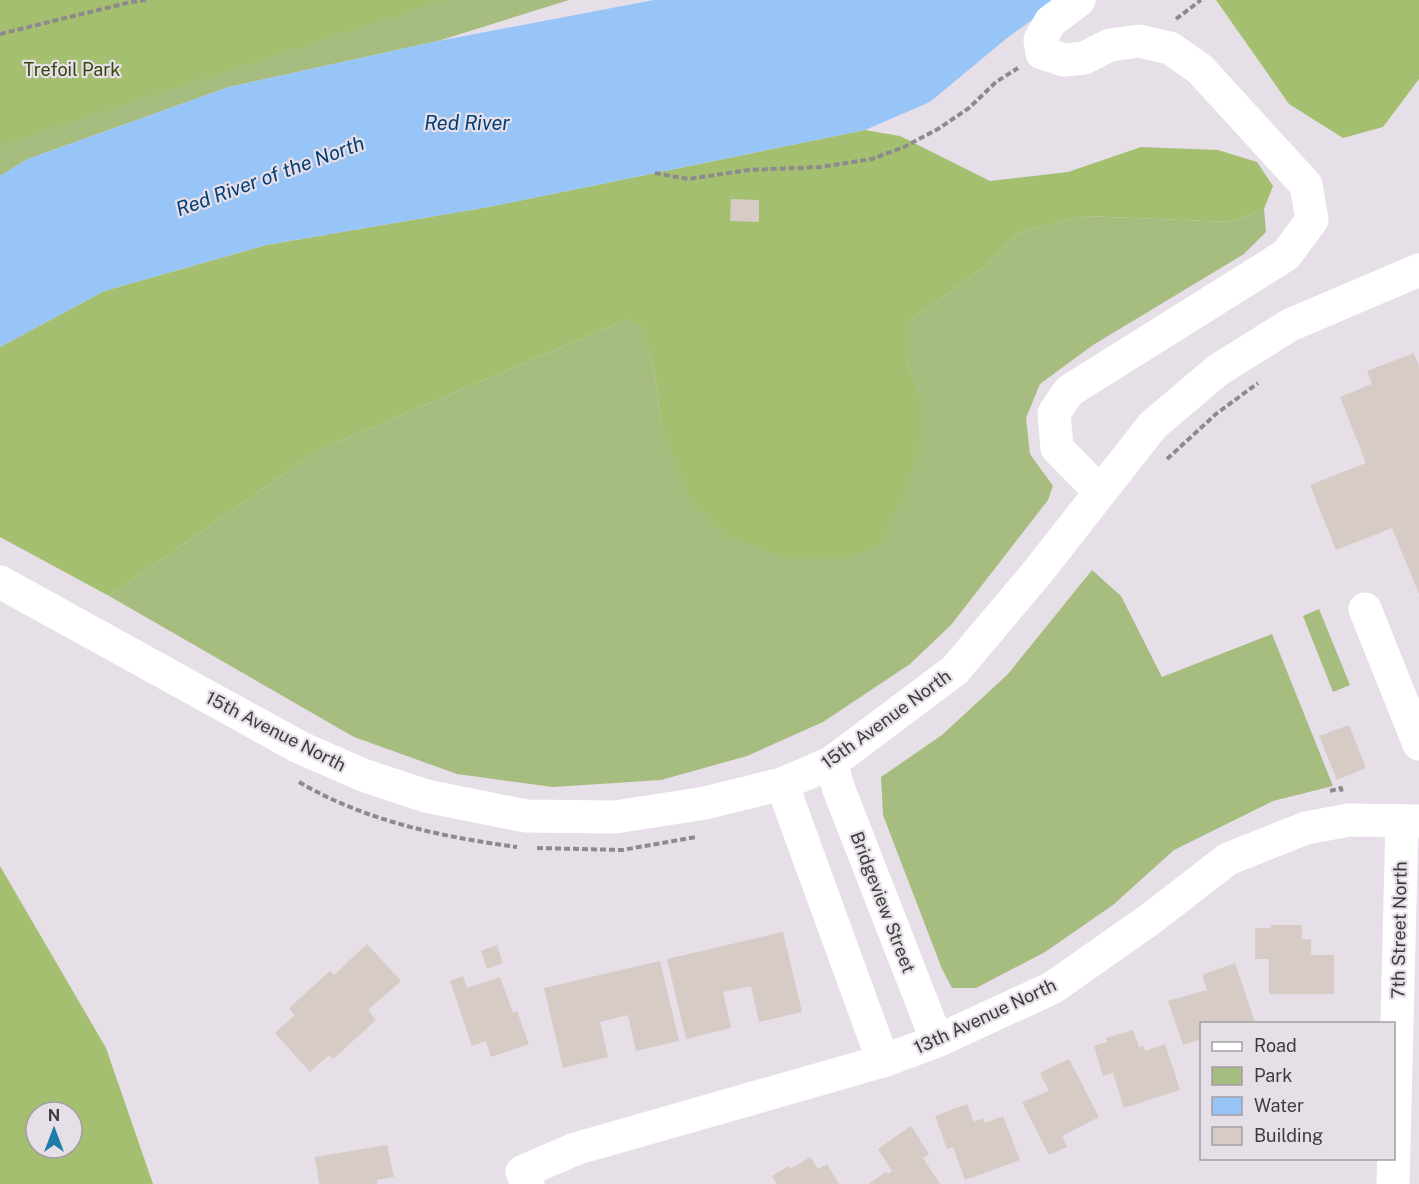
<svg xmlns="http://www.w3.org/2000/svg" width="1419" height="1184" font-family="'Public Sans',sans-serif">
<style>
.green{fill:#a7bc7f}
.forest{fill:#a4bf70;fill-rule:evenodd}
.water{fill:#98c5f7}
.building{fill:#d7cbc6}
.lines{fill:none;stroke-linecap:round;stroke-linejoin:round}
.path{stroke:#8e898f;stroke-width:4;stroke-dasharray:6 3;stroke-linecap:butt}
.minor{stroke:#fff;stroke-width:33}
.major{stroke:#fff;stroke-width:33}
.labels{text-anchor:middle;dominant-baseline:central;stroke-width:4.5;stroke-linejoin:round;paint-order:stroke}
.park-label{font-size:18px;fill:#36460c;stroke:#e7dfe8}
.street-label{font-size:18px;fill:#3e3b3e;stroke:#e7dfe8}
.water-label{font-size:20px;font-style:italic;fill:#003f76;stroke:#e7dfe8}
</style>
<rect width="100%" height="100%" fill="#e7dfe8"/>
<g class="green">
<path d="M 0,0 L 569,0 L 438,41 L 229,87 L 28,159 L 0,176 Z"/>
<path d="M 1264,209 L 1266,232 L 1244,254 L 1093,345 L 1040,384 L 1026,418 L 1030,454 L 1053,486 L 1048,500 L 951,625 L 910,664 L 823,722 L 747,756 L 661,780 L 553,787 L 457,774 L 354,737 L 109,596 L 317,451 L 628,319 L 640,325 L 654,367 L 662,429 L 921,398 L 907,362 L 907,323 L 983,268 L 1018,233 L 1084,216 L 1232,222 Z"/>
<path d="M 1092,570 L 1121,596 L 1162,677 L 1272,634 L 1333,786 L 1273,801 L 1174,850 L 1113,905 L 1045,952 L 976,988 L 952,988 L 942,969 L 883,815 L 881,777 L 942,735 L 1008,674 Z"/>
<path d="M 1319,609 L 1350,685 L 1333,692 L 1303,616 Z"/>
</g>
<g class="forest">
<path d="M 0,0 L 443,0 L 11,142 L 0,148 Z"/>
<path d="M 1216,0 L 1419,0 L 1419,79 L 1383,127 L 1343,138 L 1289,104 Z"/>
<path d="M 865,130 L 900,136 L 990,181 L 1068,172 L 1141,147 L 1218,150 L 1257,162 L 1273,186 L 1264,209 L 1232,222 L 1084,216 L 1018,233 L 983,268 L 907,323 L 907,362 L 921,398 L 919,450 L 901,501 L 879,546 L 844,559 L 790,558 L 728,537 L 691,502 L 662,429 L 654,367 L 640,326 L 628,319 L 317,451 L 109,596 L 0,537 L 0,347 L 104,291 L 266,245 L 488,207 Z"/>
<path d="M 0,866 L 106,1048 L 153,1184 L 0,1184 ZM 36,1112 L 72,1112 L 72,1148 L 36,1148 Z"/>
</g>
<path class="water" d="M 654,0 L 1060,0 L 1007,38 L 930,102 L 865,130 L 488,207 L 266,245 L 104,291 L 0,347 L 0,176 L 28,159 L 229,87 L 438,41 Z"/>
<g class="building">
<path d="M 731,199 L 759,200 L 759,222 L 730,221 Z"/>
<path d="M 1414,353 L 1419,366 L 1419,594 L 1392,528 L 1336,550 L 1310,485 L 1366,463 L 1340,397 L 1372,384 L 1367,371 Z"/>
<path d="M 1349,725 L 1366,768 L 1337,780 L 1319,736 Z"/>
<path d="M 1271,925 L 1302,925 L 1302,939 L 1311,939 L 1311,955 L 1334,955 L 1334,994 L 1269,994 L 1269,959 L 1255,959 L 1255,928 L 1271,928 Z"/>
<path d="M 783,932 L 802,1012 L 759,1022 L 751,986 L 723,992 L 731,1028 L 686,1039 L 667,959 Z"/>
<path d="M 367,944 L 401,981 L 368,1010 L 376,1020 L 333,1059 L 329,1055 L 310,1072 L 275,1033 L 295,1015 L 289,1008 L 330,971 L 334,975 Z"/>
<path d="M 497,945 L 503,963 L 487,969 L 481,951 Z"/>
<path d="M 660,961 L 679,1041 L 636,1051 L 628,1015 L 600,1022 L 608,1057 L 563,1068 L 544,988 Z"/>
<path d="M 1235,963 L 1255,1022 L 1249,1024 L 1202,1024 L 1202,1039 L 1183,1045 L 1168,1001 L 1207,990 L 1202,975 Z"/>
<path d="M 463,976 L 467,988 L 500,977 L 513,1013 L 517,1011 L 529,1044 L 491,1057 L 486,1041 L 472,1046 L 450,981 Z"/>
<path d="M 1133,1030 L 1139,1047 L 1144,1046 L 1145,1051 L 1165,1044 L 1180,1090 L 1124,1108 L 1113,1073 L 1103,1076 L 1094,1046 L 1107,1042 L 1106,1038 Z"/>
<path d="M 1069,1059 L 1099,1117 L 1062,1136 L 1067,1147 L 1049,1155 L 1022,1102 L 1049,1091 L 1040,1073 Z"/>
<path d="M 967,1104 L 974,1122 L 983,1118 L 985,1123 L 1003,1116 L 1020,1160 L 965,1180 L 953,1147 L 947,1149 L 935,1116 Z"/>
<path d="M 911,1126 L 929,1154 L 923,1158 L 940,1184 L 868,1184 L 886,1172 L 888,1174 L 892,1171 L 878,1149 Z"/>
<path d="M 387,1145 L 394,1177 L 377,1180 L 377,1184 L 319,1184 L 315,1157 Z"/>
<path d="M 810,1157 L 818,1169 L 827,1164 L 839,1184 L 777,1184 L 772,1176 L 789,1166 L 790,1169 Z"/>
</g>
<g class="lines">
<g class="path">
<path d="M 1176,19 L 1201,0"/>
<path d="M 0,34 L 131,2 L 146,0"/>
<path d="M 655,173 L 688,179 L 749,170 L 820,167 L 872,159 L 904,147 L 938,129 L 969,108 L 996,82 L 1018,68"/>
<path d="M 1167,459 L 1216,414 L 1258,383"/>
<path d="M 299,782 C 365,821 442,837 517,847"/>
<path d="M 1330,791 L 1341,788 L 1342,793"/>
<path d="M 537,848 L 622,850 L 696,837"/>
</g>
<g class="minor">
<path d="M 1079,0 L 1050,22 L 1040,40 L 1042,53 L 1064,60 L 1084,58 L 1110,45 L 1139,41 L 1170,48 L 1200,69 L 1306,185 L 1312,220 L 1286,255 L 1069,391 L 1054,413 L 1057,448 L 1100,492"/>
<path d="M 1365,609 L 1419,744"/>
<path d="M 831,763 L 838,787 L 937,1041"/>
<path d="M 782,784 L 883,1061"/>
<path d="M 528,1184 L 522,1172 L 575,1149 L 883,1061 L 937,1041 L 1052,988 L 1149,920 L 1228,859 L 1306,828 L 1349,820 L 1419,821"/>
<path d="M 1393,1184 L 1402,821"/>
</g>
<path class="major" d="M 0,582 L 299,747 L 363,775 L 426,796 L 526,816 L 615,817 L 705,803 L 782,784 L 831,763 L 955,670 L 1036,574 L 1153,425 L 1218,370 L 1290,325 L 1419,270"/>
</g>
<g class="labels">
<g class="park-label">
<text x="72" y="69">Trefoil Park</text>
</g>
<g class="street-label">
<text transform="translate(886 719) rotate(-36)">15th Avenue North</text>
<text transform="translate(276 731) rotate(27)">15th Avenue North</text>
<text transform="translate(883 902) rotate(69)">Bridgeview Street</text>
<text transform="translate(1399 930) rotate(-89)">7th Street North</text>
<text transform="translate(985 1016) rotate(-25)">13th Avenue North</text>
</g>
<g class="water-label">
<text x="467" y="123">Red River</text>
<text transform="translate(270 176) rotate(-20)">Red River of the North</text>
</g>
</g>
<rect x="1200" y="1022" width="195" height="138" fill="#e7dfe8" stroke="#a39da4" stroke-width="1.5"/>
<rect x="1212" y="1042" width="30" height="9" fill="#ffffff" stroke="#a39da4" stroke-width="1.5"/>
<text x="1254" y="1052" font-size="18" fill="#3e3b3e">Road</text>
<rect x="1212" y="1067" width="30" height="18" fill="#a7bc7f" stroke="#a39da4" stroke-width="1.5"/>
<text x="1254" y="1082" font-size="18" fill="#3e3b3e">Park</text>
<rect x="1212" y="1097" width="30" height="18" fill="#98c5f7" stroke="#a39da4" stroke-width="1.5"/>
<text x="1254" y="1112" font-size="18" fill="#3e3b3e">Water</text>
<rect x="1212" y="1127" width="30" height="18" fill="#d7cbc6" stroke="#a39da4" stroke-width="1.5"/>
<text x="1254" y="1142" font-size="18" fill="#3e3b3e">Building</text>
<g transform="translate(54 1130)"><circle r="28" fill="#e7dfe8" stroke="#a39da4" stroke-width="1.5"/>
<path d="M0-4.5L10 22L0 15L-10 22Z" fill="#1f7ba9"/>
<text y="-9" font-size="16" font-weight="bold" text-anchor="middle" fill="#3e3b3e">N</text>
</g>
</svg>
